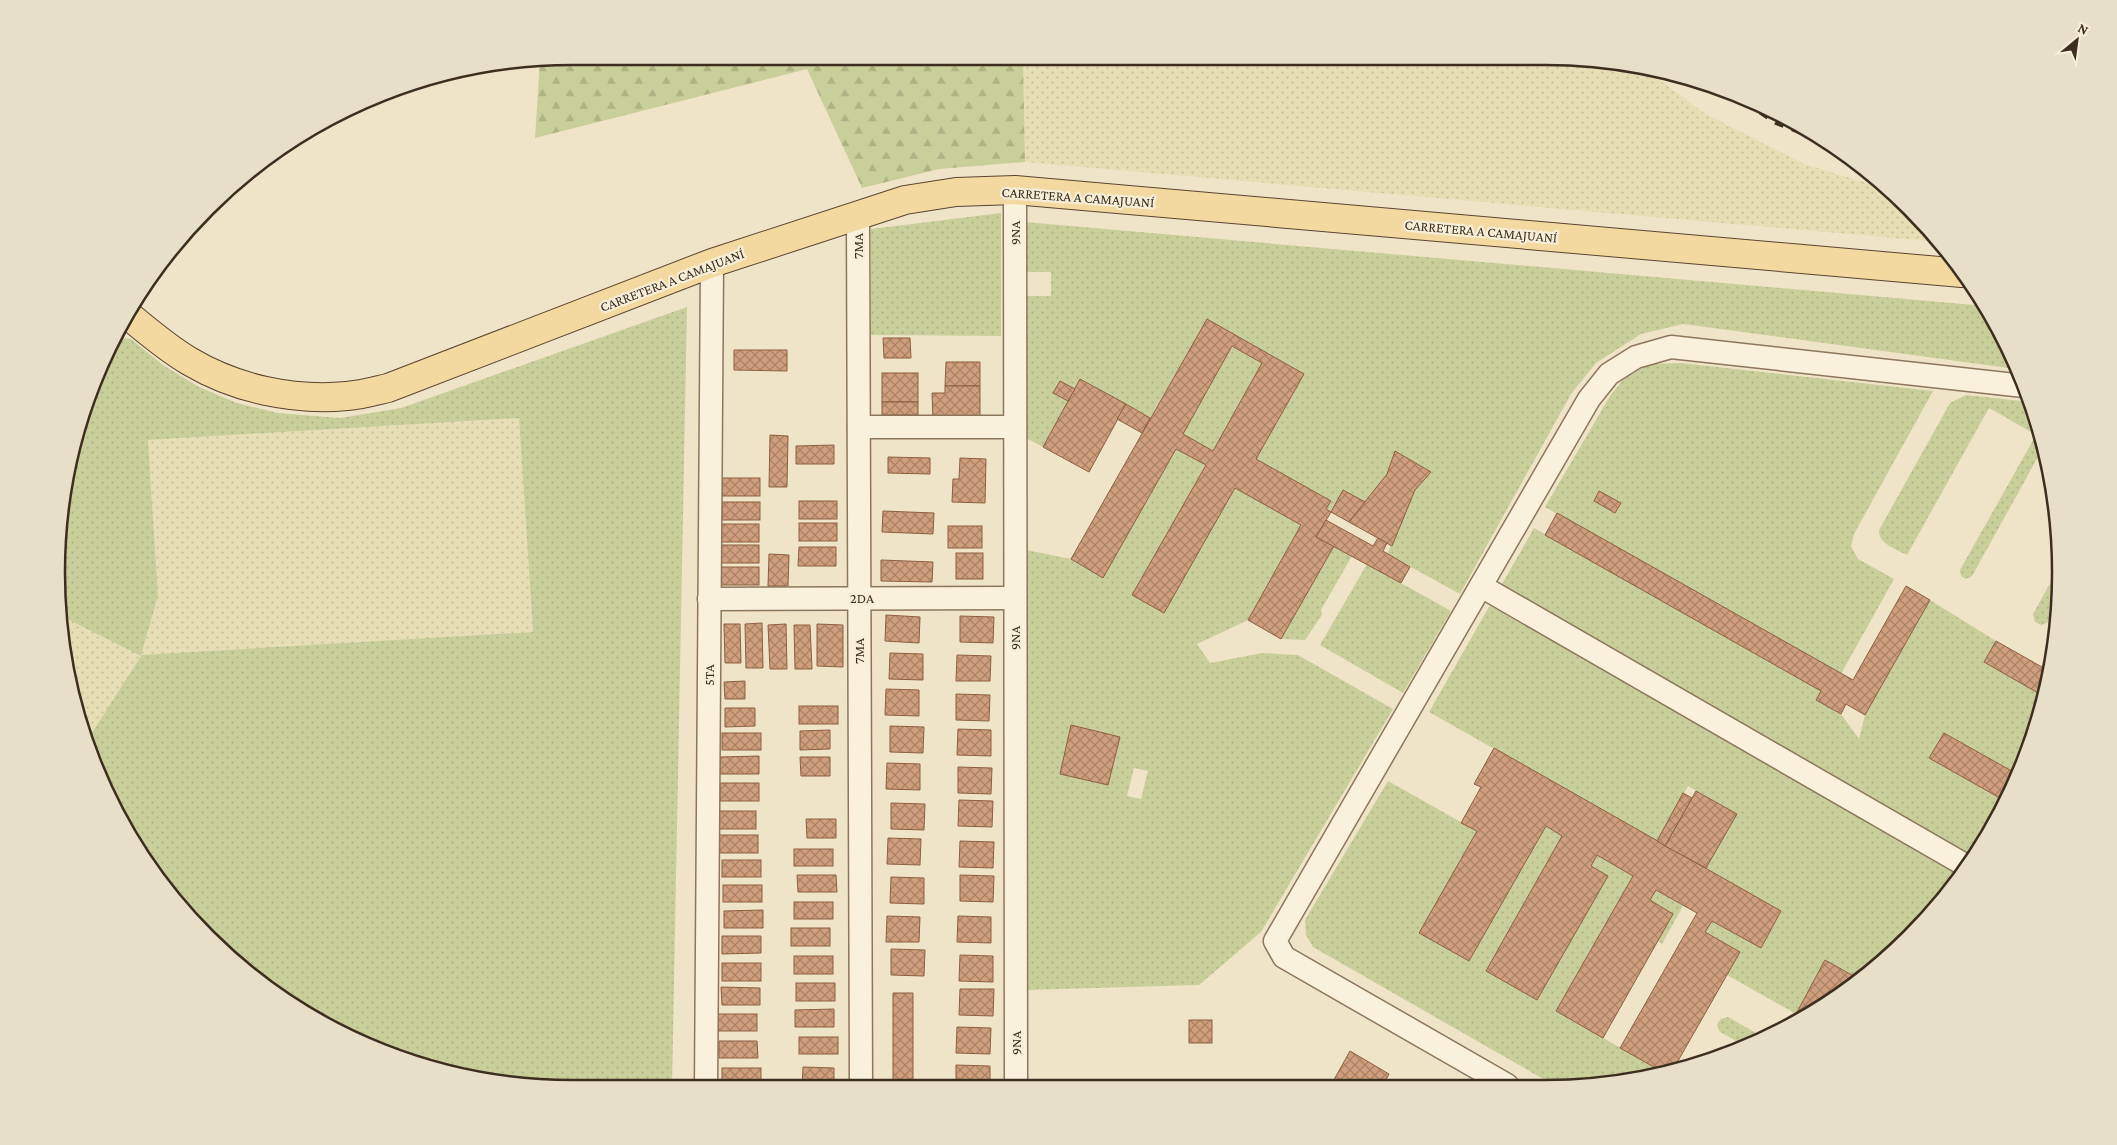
<svg xmlns="http://www.w3.org/2000/svg" width="2117" height="1145" font-family="'Crimson Pro',serif">
<style>
.farmland{fill:url(#farmland-dots)}
.green{fill:url(#green-dots);fill-rule:evenodd}
.forest{fill:url(#forest-firs)}
.building{fill:url(#building-cross-hatch);stroke:#8d5f41;fill-rule:evenodd}
.lines{fill:none;stroke-linecap:round;stroke-linejoin:round}
.minor-casing{stroke:#8d765c;stroke-width:25}
.major-casing{stroke:#5b4430;stroke-width:30}
.minor{stroke:#faf1dc;stroke-width:22}
.major{stroke:#f3d9a0;stroke-width:28}
.rail{stroke:#3d2e20;stroke-width:4;stroke-dasharray:9 9;stroke-linecap:butt}
.labels{text-anchor:middle;dominant-baseline:central;stroke-width:4.5;stroke-linejoin:round;paint-order:stroke}
.street-label{font-size:14px;fill:#3d2e20;stroke:#f7eed8}
.rim{fill:none;stroke:#3d2e20;stroke-width:2.5}
</style>
<defs>
<pattern id="farmland-dots" width="8" height="8" patternUnits="userSpaceOnUse" patternTransform="scale(1.25)"><rect width="8" height="8" fill="#e6deb5"/><path d="M2 2h.1M6 6h.1" fill="none" stroke="#c6bf9b" stroke-width="1.8" stroke-linecap="round"/></pattern>
<pattern id="green-dots" width="8" height="8" patternUnits="userSpaceOnUse" patternTransform="scale(1.25)"><rect width="8" height="8" fill="#c9cf9b"/><path d="M2 2h.1M6 6h.1" fill="none" stroke="#aeb285" stroke-width="1.8" stroke-linecap="round"/></pattern>
<pattern id="forest-firs" width="22" height="20" patternUnits="userSpaceOnUse" patternTransform="scale(1.25)"><rect width="22" height="20" fill="#c9cf9b"/><path d="M5 1l3.5 6h-7zM16 11l3.5 6h-7z" fill="#aeb285"/></pattern>
<pattern id="building-cross-hatch" width="8" height="8" patternUnits="userSpaceOnUse" patternTransform="scale(1.25)"><rect width="8" height="8" fill="#cf9f7d"/><path d="M0 0l8 8M0 8l8-8" fill="none" stroke="#a98266"/></pattern>
</defs>
<rect width="100%" height="100%" fill="#f0e4c8"/>
<g class="farmland">
<path d="M 1023,57 L 1578,57 L 1644,68 L 1704,113 L 1804,164 L 1886,189 L 1933,232 L 1940,242 L 1025,162 Z"/>
<path d="M 519,418 L 533,632 L 141,656 L 86,742 L 74,706 L 59,615 L 141,655 L 158,596 L 148,440 Z"/>
</g>
<g class="green">
<path d="M 1001,213 L 1001,336 L 871,335 L 871,229 Z"/>
<path d="M 1025,222 L 1986,306 L 1992,315 L 2016,369 L 1683,324 L 1641,334 L 1596,363 L 1571,394 L 1460,594 L 1387,554 L 1415,490 L 1431,472 L 1395,451 L 1387,474 L 1349,522 L 1326,509 L 1330,502 L 1256,459 L 1304,374 L 1207,319 L 1150,418 L 1081,379 L 1075,389 L 1060,381 L 1053,393 L 1068,401 L 1043,447 L 1026,438 L 1025,296 L 1051,296 L 1051,272 L 1025,272 Z"/>
<path d="M 687,307 L 672,1087 L 539,1088 L 439,1071 L 344,1035 L 258,982 L 207,937 L 143,859 L 96,770 L 86,742 L 141,656 L 59,615 L 57,607 L 57,538 L 74,439 L 96,375 L 116,337 L 131,339 L 163,365 L 199,387 L 237,403 L 278,413 L 340,418 L 401,408 ZM 519,418 L 533,632 L 141,655 L 158,596 L 148,440 Z"/>
<path d="M 1232,346 L 1262,363 L 1213,451 L 1183,434 Z"/>
<path d="M 1681,363 L 1933,391 L 1854,534 L 1851,546 L 1858,559 L 1894,579 L 1841,674 L 1545,507 L 1610,396 L 1623,380 L 1649,364 Z"/>
<path d="M 1966,395 L 2031,402 L 2043,448 L 1972,576 L 1966,579 L 1961,576 L 1960,570 L 2036,435 L 1989,408 L 1907,555 C 1896,549 1878,544 1879,530 L 1950,403 Z"/>
<path d="M 1176,449 L 1206,465 L 1132,595 L 1235,488 L 1301,525 L 1248,620 L 1197,644 L 1210,663 L 1262,653 L 1298,655 L 1393,709 L 1261,932 L 1199,985 L 1027,990 L 1026,550 L 1071,559 L 1103,577 ZM 1134,768 L 1148,771 L 1141,799 L 1127,796 Z"/>
<path d="M 1534,528 L 1821,691 L 1816,700 L 1841,714 L 1859,739 L 1865,715 L 1930,600 L 1996,641 L 1984,662 L 2045,697 L 2043,706 L 2017,774 L 1944,733 L 1929,758 L 2007,802 L 1933,913 L 1873,969 L 1865,964 L 1857,977 L 1825,960 L 1796,1014 L 1727,975 L 1739,952 L 1705,932 L 1712,921 L 1761,948 L 1781,912 L 1706,868 L 1736,814 L 1688,786 L 1657,841 L 1429,712 Z"/>
<path d="M 1334,546 L 1352,556 L 1321,610 L 1322,615 L 1305,640 L 1281,639 Z"/>
<path d="M 1367,564 L 1451,611 L 1403,693 L 1320,645 Z"/>
<path d="M 2058,569 L 2059,602 L 2047,623 L 2041,625 L 2035,622 L 2033,614 Z"/>
<path d="M 1388,781 L 1477,831 L 1420,933 L 1469,961 L 1546,826 L 1562,836 L 1486,971 L 1537,1000 L 1608,876 L 1591,866 L 1597,855 L 1633,876 L 1556,1011 L 1661,1071 L 1612,1084 L 1552,1084 L 1313,947 L 1306,935 L 1305,920 Z"/>
<path d="M 1656,890 L 1683,906 L 1662,944 L 1658,941 L 1673,914 L 1650,900 Z"/>
<path d="M 1728,1017 L 1763,1037 L 1746,1047 L 1719,1031 L 1717,1024 L 1721,1019 Z"/>
</g>
<path class="forest" d="M 573,56 L 1023,57 L 1025,162 L 939,169 L 862,188 L 807,69 L 535,138 L 540,59 Z"/>
<g class="building">
<path d="M 1207,319 L 1304,374 L 1256,459 L 1331,501 L 1326,509 L 1331,512 L 1316,537 L 1334,546 L 1281,639 L 1248,620 L 1301,525 L 1235,488 L 1164,613 L 1132,595 L 1206,465 L 1176,449 L 1103,578 L 1071,559 ZM 1232,346 L 1262,363 L 1213,451 L 1183,434 Z"/>
<path d="M 883,338 L 910,338 L 911,358 L 884,358 Z"/>
<path d="M 734,350 L 787,350 L 787,371 L 734,370 Z"/>
<path d="M 946,362 L 980,362 L 980,386 L 945,386 Z"/>
<rect x="882" y="373" width="36" height="29"/>
<path d="M 1080,379 L 1126,404 L 1089,472 L 1043,447 Z"/>
<path d="M 1060,381 L 1075,389 L 1068,401 L 1053,393 Z"/>
<path d="M 945,386 L 980,386 L 980,420 L 933,420 L 932,393 L 945,393 Z"/>
<rect x="882" y="402" width="36" height="13"/>
<path d="M 1126,404 L 1150,418 L 1142,433 L 1117,419 Z"/>
<path d="M 770,435 L 788,436 L 787,487 L 769,487 Z"/>
<path d="M 834,445 L 834,464 L 796,464 L 796,446 Z"/>
<path d="M 1395,451 L 1431,472 L 1415,490 L 1392,546 L 1349,522 L 1387,474 Z"/>
<path d="M 888,457 L 930,458 L 930,474 L 888,473 Z"/>
<path d="M 960,458 L 986,459 L 985,503 L 952,502 L 953,479 L 959,479 Z"/>
<rect x="722" y="478" width="38" height="18"/>
<path d="M 1343,490 L 1365,502 L 1349,522 L 1331,512 Z"/>
<path d="M 1599,491 L 1621,503 L 1615,513 L 1594,501 Z"/>
<rect x="799" y="501" width="38" height="18"/>
<rect x="722" y="502" width="38" height="18"/>
<path d="M 883,511 L 934,513 L 933,534 L 882,532 Z"/>
<path d="M 1557,513 L 1853,680 L 1906,586 L 1930,600 L 1865,715 L 1846,704 L 1841,714 L 1816,700 L 1821,691 L 1545,535 Z"/>
<path d="M 1326,520 L 1373,546 L 1378,538 L 1387,543 L 1383,551 L 1410,567 L 1401,583 L 1316,537 Z"/>
<rect x="799" y="523" width="38" height="18"/>
<rect x="721" y="524" width="38" height="18"/>
<rect x="948" y="526" width="34" height="22"/>
<rect x="721" y="545" width="38" height="18"/>
<path d="M 799,547 L 836,547 L 836,566 L 798,566 Z"/>
<rect x="956" y="553" width="27" height="26"/>
<path d="M 769,554 L 789,555 L 788,586 L 768,586 Z"/>
<path d="M 881,560 L 933,562 L 932,582 L 881,581 Z"/>
<rect x="721" y="567" width="38" height="18"/>
<path d="M 886,615 L 920,617 L 919,643 L 885,641 Z"/>
<path d="M 960,616 L 994,617 L 993,643 L 960,642 Z"/>
<path d="M 762,623 L 763,668 L 746,668 L 745,624 Z"/>
<path d="M 724,624 L 740,624 L 741,663 L 725,663 Z"/>
<path d="M 786,624 L 787,669 L 770,669 L 768,625 Z"/>
<path d="M 817,624 L 843,625 L 843,667 L 817,666 Z"/>
<path d="M 794,625 L 810,625 L 812,669 L 795,669 Z"/>
<path d="M 1996,641 L 2049,671 L 2045,697 L 1984,662 Z"/>
<path d="M 890,653 L 923,654 L 923,680 L 889,679 Z"/>
<path d="M 957,655 L 991,656 L 990,681 L 956,681 Z"/>
<path d="M 745,681 L 745,699 L 725,699 L 724,682 Z"/>
<path d="M 886,689 L 919,690 L 919,716 L 885,715 Z"/>
<path d="M 956,694 L 990,695 L 989,721 L 956,720 Z"/>
<rect x="799" y="706" width="39" height="18"/>
<path d="M 725,708 L 755,708 L 755,726 L 725,727 Z"/>
<path d="M 1071,725 L 1120,737 L 1108,785 L 1060,774 Z"/>
<path d="M 890,726 L 924,727 L 923,753 L 890,752 Z"/>
<path d="M 958,729 L 991,730 L 991,756 L 957,755 Z"/>
<path d="M 830,730 L 830,749 L 800,750 L 800,731 Z"/>
<rect x="722" y="733" width="39" height="17"/>
<path d="M 1944,733 L 2017,774 L 2007,802 L 1929,758 Z"/>
<path d="M 1494,748 L 1781,911 L 1761,948 L 1712,921 L 1705,932 L 1740,952 L 1674,1068 L 1661,1071 L 1620,1048 L 1697,913 L 1656,890 L 1650,900 L 1673,914 L 1603,1038 L 1556,1011 L 1633,876 L 1597,855 L 1591,866 L 1608,876 L 1537,1000 L 1486,971 L 1562,836 L 1546,826 L 1469,961 L 1419,933 L 1477,831 L 1461,823 L 1481,787 L 1474,784 Z"/>
<path d="M 759,756 L 759,774 L 720,774 L 720,757 Z"/>
<path d="M 800,757 L 830,757 L 830,776 L 801,776 Z"/>
<path d="M 887,763 L 920,764 L 920,790 L 886,789 Z"/>
<path d="M 958,767 L 992,768 L 991,794 L 958,793 Z"/>
<rect x="720" y="783" width="39" height="18"/>
<path d="M 1696,791 L 1737,814 L 1706,868 L 1665,846 Z"/>
<path d="M 1683,793 L 1692,798 L 1665,846 L 1657,841 Z"/>
<path d="M 959,800 L 993,801 L 992,827 L 958,826 Z"/>
<path d="M 891,803 L 925,804 L 924,830 L 891,829 Z"/>
<rect x="717" y="811" width="39" height="18"/>
<path d="M 806,819 L 836,819 L 836,838 L 807,838 Z"/>
<rect x="719" y="835" width="39" height="18"/>
<path d="M 888,838 L 921,839 L 920,865 L 887,864 Z"/>
<path d="M 960,841 L 994,842 L 993,868 L 959,867 Z"/>
<rect x="794" y="849" width="39" height="17"/>
<rect x="722" y="860" width="39" height="17"/>
<path d="M 797,875 L 836,875 L 837,892 L 798,892 Z"/>
<path d="M 960,875 L 994,876 L 993,902 L 960,901 Z"/>
<path d="M 891,877 L 924,878 L 924,904 L 890,903 Z"/>
<rect x="723" y="885" width="39" height="17"/>
<rect x="794" y="902" width="39" height="17"/>
<path d="M 763,910 L 763,928 L 724,928 L 724,911 Z"/>
<path d="M 887,916 L 920,917 L 919,942 L 886,942 Z"/>
<path d="M 958,916 L 991,917 L 991,943 L 957,942 Z"/>
<rect x="791" y="928" width="39" height="18"/>
<path d="M 722,936 L 761,936 L 761,953 L 722,954 Z"/>
<path d="M 891,949 L 925,950 L 924,976 L 891,975 Z"/>
<path d="M 960,955 L 993,956 L 993,982 L 959,981 Z"/>
<rect x="794" y="956" width="39" height="18"/>
<path d="M 1825,960 L 1861,980 L 1800,1016 L 1796,1014 Z"/>
<rect x="722" y="963" width="39" height="18"/>
<rect x="796" y="983" width="39" height="18"/>
<path d="M 721,987 L 760,988 L 760,1005 L 722,1005 Z"/>
<path d="M 960,989 L 994,989 L 993,1016 L 959,1015 Z"/>
<path d="M 893,993 L 913,993 L 913,1086 L 893,1087 Z"/>
<path d="M 834,1009 L 834,1027 L 795,1027 L 795,1010 Z"/>
<rect x="718" y="1014" width="39" height="17"/>
<rect x="1189" y="1020" width="23" height="23"/>
<path d="M 957,1027 L 991,1028 L 990,1054 L 956,1053 Z"/>
<rect x="799" y="1037" width="39" height="17"/>
<path d="M 719,1041 L 757,1041 L 758,1058 L 719,1058 Z"/>
<path d="M 1350,1051 L 1389,1074 L 1383,1085 L 1331,1085 Z"/>
<path d="M 956,1065 L 990,1066 L 990,1086 L 956,1086 Z"/>
<path d="M 803,1067 L 834,1068 L 834,1087 L 802,1087 Z"/>
<rect x="722" y="1068" width="39" height="17"/>
</g>
<g class="lines">
<defs>
<g id="minor">
<path d="M 1015,190 L 1016,1086"/>
<path d="M 858,216 L 861,1087"/>
<path d="M 859,427 L 1015,427"/>
<path d="M 1481,586 L 1965,865"/>
<path d="M 709,599 L 1015,598"/>
<path d="M 1507,1085 L 1284,957 L 1275,941 L 1589,399 L 1609,374 L 1636,357 L 1671,347 L 2024,386"/>
<path d="M 706,1087 L 712,263"/>
</g>
<path id="major" d="M 128,315 C 147,331 167,348 189,361 C 236,389 293,401 347,396 C 361,395 375,391 388,388 L 712,263 L 905,200 L 956,192 L 1015,190 L 1962,273"/>
</defs>
<use href="#minor" class="minor-casing"/>
<use href="#major" class="major-casing"/>
<use href="#minor" class="minor"/>
<use href="#major" class="major"/>
<path class="rail" d="M 1730,93 L 1776,123 L 1827,143"/>
</g>
<g class="labels">
<g class="street-label">
<text transform="translate(1078 197) rotate(4)">CARRETERA A CAMAJUANÍ</text>
<text transform="translate(1481 231) rotate(5)">CARRETERA A CAMAJUANÍ</text>
<text transform="translate(1015 233) rotate(-90)">9NA</text>
<text transform="translate(858 246) rotate(-90)">7MA</text>
<text transform="translate(672 280) rotate(-21)">CARRETERA A CAMAJUANÍ</text>
<text x="862" y="598">2DA</text>
<text transform="translate(1015 638) rotate(-90)">9NA</text>
<text transform="translate(859 651) rotate(-90)">7MA</text>
<text transform="translate(709 675) rotate(-90)">5TA</text>
<text transform="translate(1016 1043) rotate(-90)">9NA</text>
</g>
</g>
<path d="M0 0H2117V1145H0ZM572 65H1545A507 507 0 0 1 2052 572V573A507 507 0 0 1 1545 1080H572A507 507 0 0 1 65 573V572A507 507 0 0 1 572 65Z" fill="#e8dfc9" fill-rule="evenodd"/>
<path class="rim" d="M572 65H1545A507 507 0 0 1 2052 572V573A507 507 0 0 1 1545 1080H572A507 507 0 0 1 65 573V572A507 507 0 0 1 572 65Z"/>
<g transform="translate(2077 40) rotate(29)" stroke="#f7eed8" stroke-width="4" paint-order="stroke">
<path d="M0-4L9 19L0 12L-9 19Z" fill="#3d2e20"/>
<text y="-8" font-size="14" font-weight="bold" text-anchor="middle" fill="#3d2e20">N</text>
</g>
</svg>
